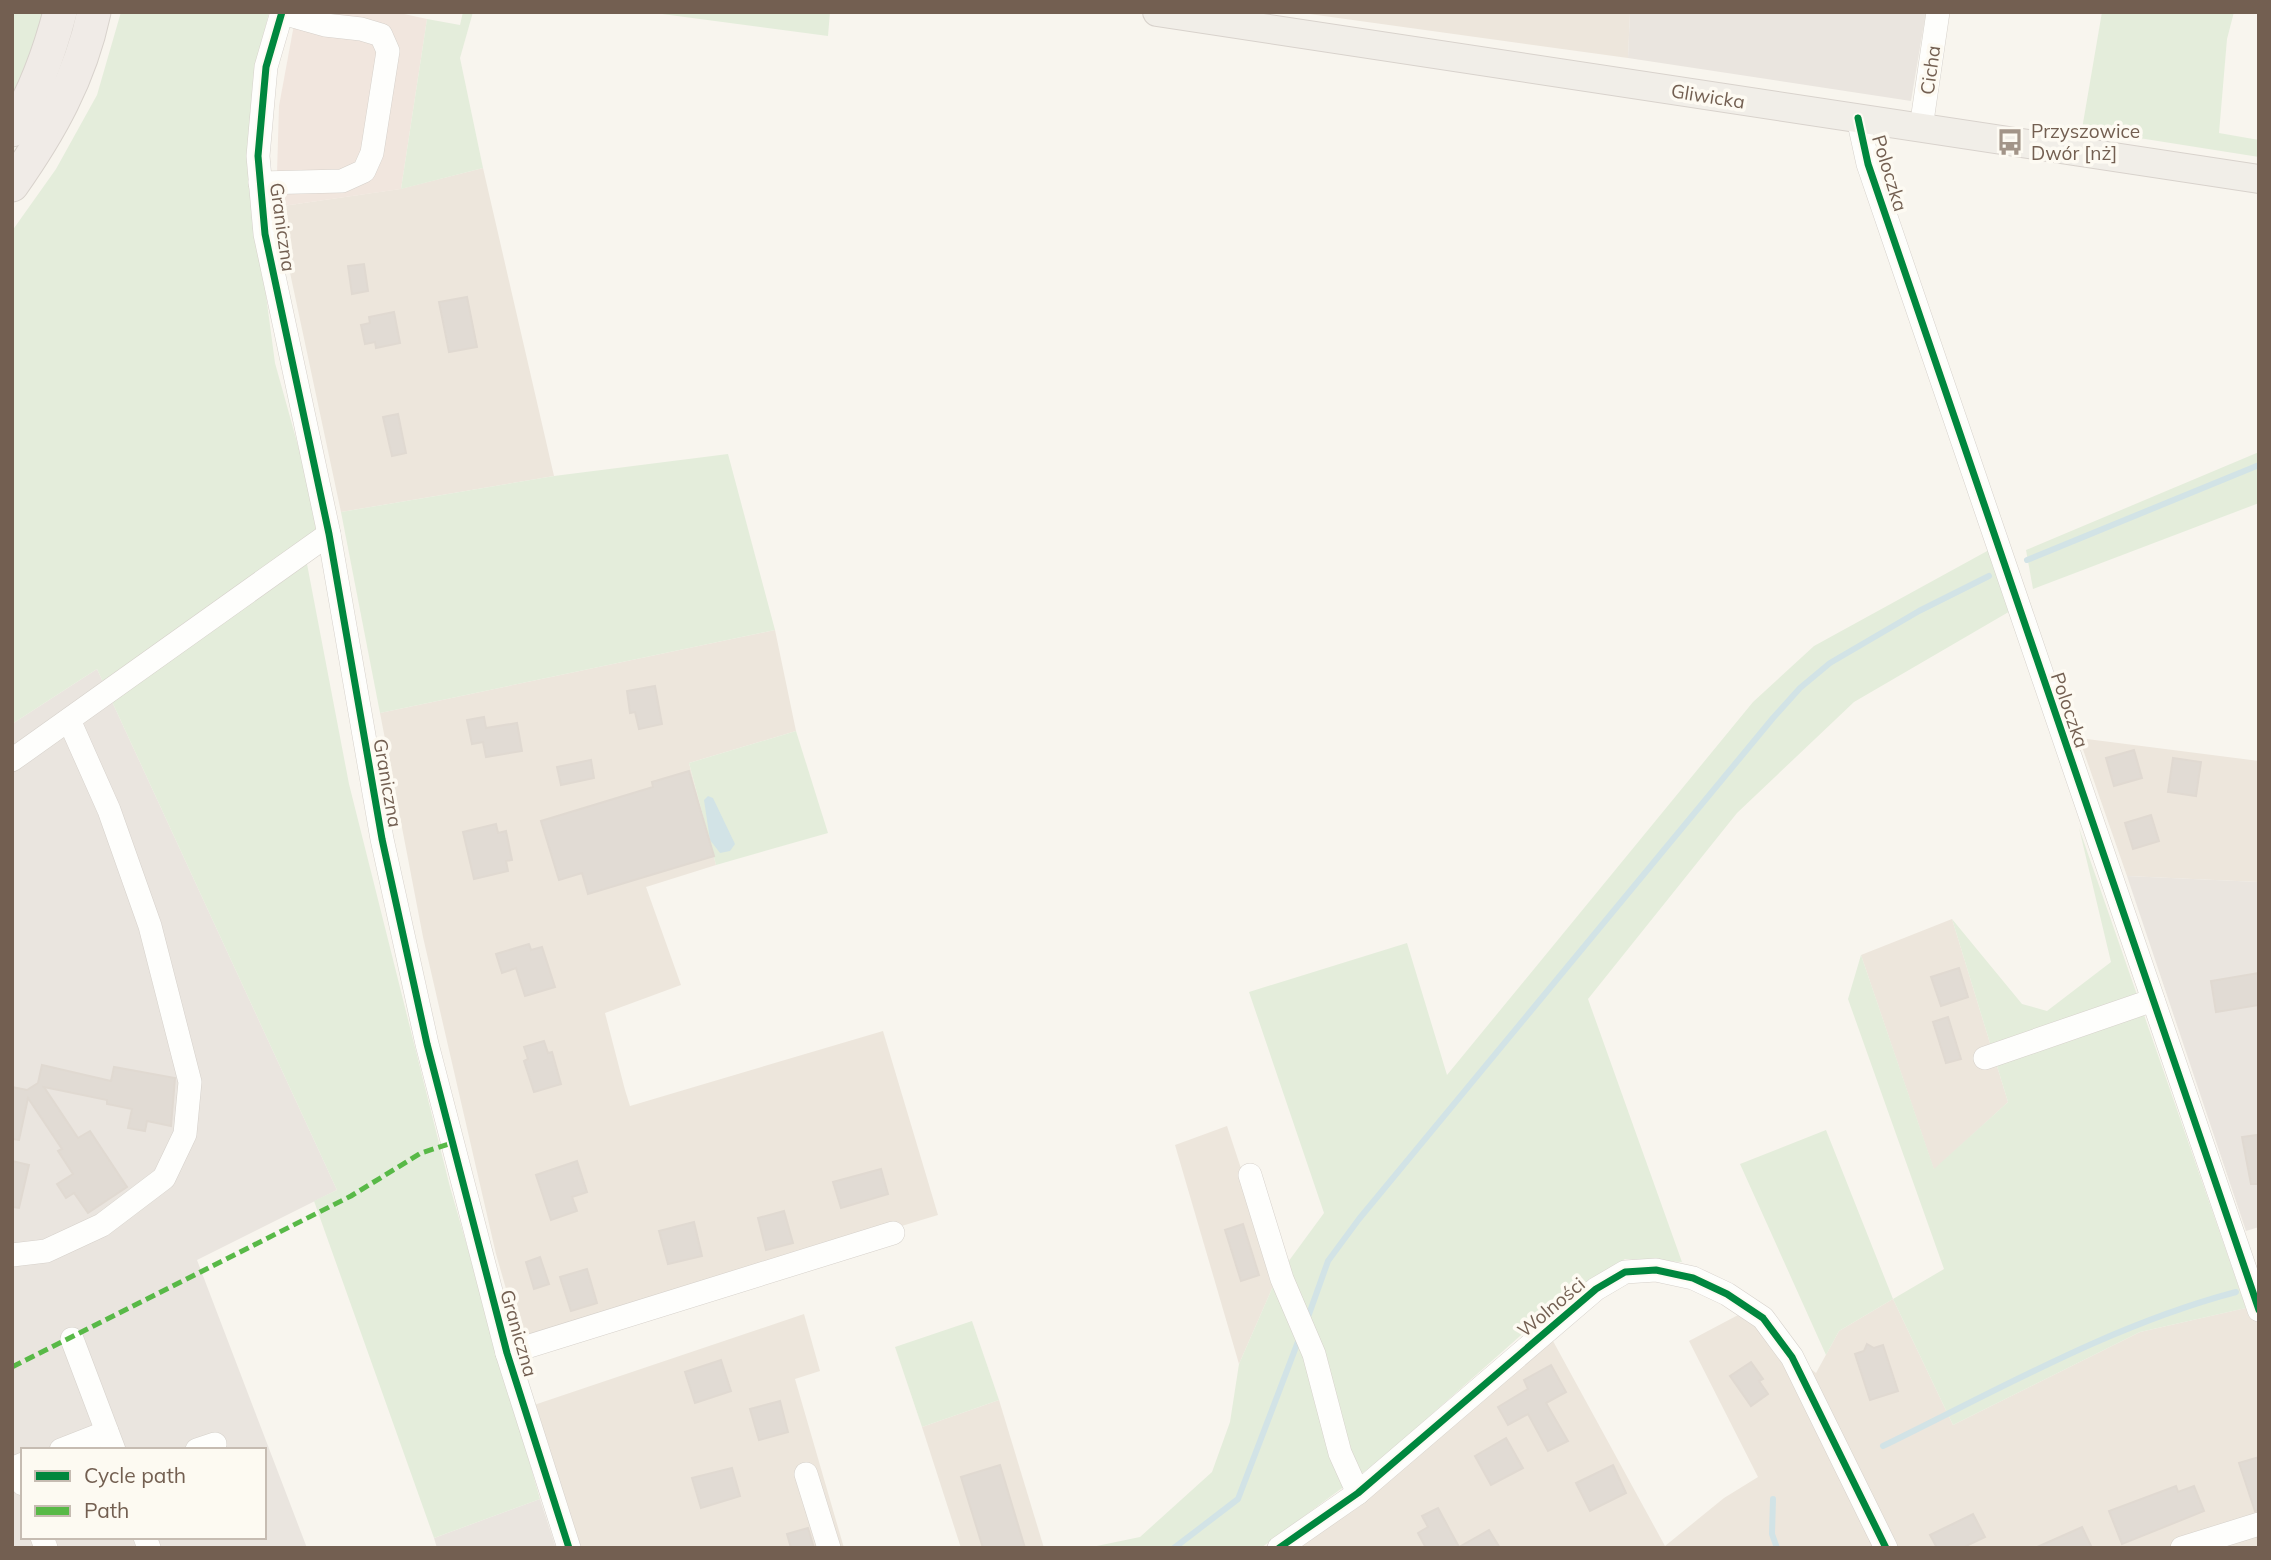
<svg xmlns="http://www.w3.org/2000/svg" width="2271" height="1560" font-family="Mulish,sans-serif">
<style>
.residential{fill:#ede6dc}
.commercial{fill:#f1e6de}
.industrial{fill:#eae5df;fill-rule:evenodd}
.green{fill:#e4eddb}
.water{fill:#d2e3e6}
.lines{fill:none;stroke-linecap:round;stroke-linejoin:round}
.stream{stroke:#d2e3e6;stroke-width:6}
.building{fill:#e1dbd4;stroke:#e0d9d1;stroke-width:2}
.minor-casing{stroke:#d6d1cb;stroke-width:24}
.major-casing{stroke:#d8d2cc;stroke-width:30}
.highway-casing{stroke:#d8d2cc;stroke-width:35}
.minor{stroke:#fefefc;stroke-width:23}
.major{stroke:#f1eee8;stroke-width:28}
.highway{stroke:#f0ebe7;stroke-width:33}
.quiet{stroke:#58b947;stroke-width:5;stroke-dasharray:10 5;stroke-linecap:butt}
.cycleway-casing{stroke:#fdfaf2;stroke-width:11}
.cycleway{stroke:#00873e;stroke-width:7}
.labels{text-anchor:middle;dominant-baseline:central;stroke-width:7;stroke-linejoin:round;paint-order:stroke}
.street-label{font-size:19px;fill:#735f51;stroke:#fdfaf2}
.poi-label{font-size:19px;fill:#735f51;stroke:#fdfaf2;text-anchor:start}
</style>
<rect width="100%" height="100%" fill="#f8f5ee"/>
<g class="residential">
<path d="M 1295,12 L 1630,12 L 1628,58 Z"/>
<path d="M 483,168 L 554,476 L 341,512 L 276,207 L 400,189 Z"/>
<path d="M 775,630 L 796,731 L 689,763 L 716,865 L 646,887 L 681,985 L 605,1013 L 625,1090 L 630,1106 L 883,1031 L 938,1215 L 521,1341 L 496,1254 L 423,937 L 380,713 Z"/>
<path d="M 2079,738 L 2259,761 L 2259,882 L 2127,876 Z"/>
<path d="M 1952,919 L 2008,1102 L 1934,1170 L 1861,955 Z"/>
<path d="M 1227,1126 L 1277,1277 L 1239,1364 L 1175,1145 Z"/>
<path d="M 1893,1299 L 1953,1425 L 2140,1332 L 2259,1305 L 2259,1548 L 1299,1548 L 1373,1495 L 1553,1341 L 1665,1546 L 1724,1498 L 1758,1477 L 1689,1341 L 1740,1314 L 1816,1373 L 1839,1331 Z"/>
<path d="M 804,1314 L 820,1371 L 795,1379 L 844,1548 L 577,1548 L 534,1405 Z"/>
<path d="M 999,1400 L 1044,1548 L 961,1548 L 922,1427 Z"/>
</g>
<path class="commercial" d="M 299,12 L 395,12 L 427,19 L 401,189 L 276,207 L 279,106 L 293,30 Z"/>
<g class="industrial">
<path d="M 1630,12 L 1926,12 L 1911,101 L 1628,58 Z"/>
<path d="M 97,669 L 337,1190 L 197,1260 L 307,1548 L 12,1548 L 12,724 ZM 23,1450 L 264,1450 L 264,1537 L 23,1537 Z"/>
<path d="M 2127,876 L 2259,882 L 2259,1227 L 2246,1231 Z"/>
<path d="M 540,1499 L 556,1548 L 437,1548 L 434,1538 Z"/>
</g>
<g class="green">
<path d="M 12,12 L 45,12 L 37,45 L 12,97 Z"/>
<path d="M 121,12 L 269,12 L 255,71 L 248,160 L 275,363 L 322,532 L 303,543 L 349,784 L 450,1187 L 540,1499 L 434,1538 L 314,1201 L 337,1190 L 97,669 L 12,724 L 12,231 L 56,169 L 97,95 Z"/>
<path d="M 463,12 L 473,12 L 460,58 L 483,168 L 401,189 L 427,19 L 460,25 Z"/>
<path d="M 647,12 L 830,12 L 828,36 Z"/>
<path d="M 2102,12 L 2234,12 L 2227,39 L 2219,133 L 2259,140 L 2259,157 L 2082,129 Z"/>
<path d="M 2259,452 L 2259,503 L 2033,589 L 2026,550 Z"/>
<path d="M 728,454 L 775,630 L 380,713 L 341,512 L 554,476 Z"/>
<path d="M 1989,550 L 2012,610 L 1854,702 L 1737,813 L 1588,999 L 1682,1262 L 1625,1259 L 1563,1298 L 1380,1460 L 1261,1548 L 1087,1548 L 1140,1537 L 1212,1472 L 1230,1422 L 1239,1364 L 1277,1277 L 1324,1213 L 1249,992 L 1407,943 L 1447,1075 L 1753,702 L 1814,646 Z"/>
<path d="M 796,731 L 828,833 L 716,865 L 689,763 Z"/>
<path d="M 2079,828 L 2246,1308 L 2140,1332 L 1953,1425 L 1893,1299 L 1839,1331 L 1826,1355 L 1740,1164 L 1826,1130 L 1893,1299 L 1944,1269 L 1848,999 L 1861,955 L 1934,1169 L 2008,1102 L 1952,919 L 2022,1004 L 2047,1011 L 2111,962 Z"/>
<path d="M 972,1321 L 999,1400 L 922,1427 L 895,1347 Z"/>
</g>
<path class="water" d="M 708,796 L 713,798 L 735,844 L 730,851 L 720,853 L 710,840 L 704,800 Z"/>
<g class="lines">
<g class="stream">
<path d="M 2027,560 L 2259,465"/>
<path d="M 1308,1317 L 1328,1261 L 1359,1219 L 1773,718 L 1800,688 L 1830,663 L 1919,611 L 1989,576"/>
<path d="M 1883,1446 C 1998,1390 2111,1325 2236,1292"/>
<path d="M 1773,1499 L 1772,1534 L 1777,1548"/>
<path d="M 1174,1548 L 1238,1499 L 1299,1339"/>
</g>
</g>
<g class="building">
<path d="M 364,264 L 368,291 L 352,294 L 348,266 Z"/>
<path d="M 467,297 L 477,347 L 449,352 L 439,302 Z"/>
<path d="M 394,312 L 400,343 L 376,348 L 375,342 L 365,344 L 361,325 L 370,323 L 369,317 Z"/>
<path d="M 398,414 L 406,453 L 392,456 L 383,417 Z"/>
<path d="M 655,686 L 662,724 L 639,729 L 635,712 L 630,713 L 627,691 Z"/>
<path d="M 484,717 L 486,728 L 517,723 L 522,751 L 486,757 L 483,742 L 472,744 L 467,720 Z"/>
<path d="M 2134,750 L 2142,778 L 2114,786 L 2106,758 Z"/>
<path d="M 2173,758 L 2201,762 L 2196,796 L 2168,792 Z"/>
<path d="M 591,760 L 594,778 L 561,785 L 557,767 Z"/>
<path d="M 689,771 L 714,856 L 588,894 L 582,873 L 559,880 L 541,821 L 653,787 L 652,782 Z"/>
<path d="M 2151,815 L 2159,841 L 2133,849 L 2125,823 Z"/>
<path d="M 496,824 L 498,833 L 506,831 L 512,860 L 506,861 L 508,871 L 474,879 L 463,832 Z"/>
<path d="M 529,944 L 531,950 L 542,947 L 555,987 L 525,996 L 516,968 L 502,973 L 496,954 Z"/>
<path d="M 1959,968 L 1968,997 L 1941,1006 L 1931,977 Z"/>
<path d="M 2259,973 L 2259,1005 L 2216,1012 L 2211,981 Z"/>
<path d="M 1948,1017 L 1961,1059 L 1946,1063 L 1933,1022 Z"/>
<path d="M 544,1041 L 548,1053 L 552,1052 L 561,1084 L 534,1092 L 524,1061 L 528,1059 L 524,1047 Z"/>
<path d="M 42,1065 L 111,1081 L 114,1067 L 175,1078 L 171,1126 L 147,1121 L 145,1131 L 128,1128 L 132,1109 L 107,1104 L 107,1100 L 44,1087 L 78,1138 L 90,1131 L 127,1187 L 88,1213 L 74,1193 L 66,1198 L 57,1184 L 73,1174 L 58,1151 L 62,1149 L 28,1098 L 19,1140 L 12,1139 L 12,1087 L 27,1090 L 38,1083 Z"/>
<path d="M 2257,1135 L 2259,1184 L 2251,1184 L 2242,1137 Z"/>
<path d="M 12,1161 L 29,1165 L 19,1208 L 12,1207 Z"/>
<path d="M 577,1161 L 587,1192 L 572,1197 L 577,1211 L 551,1220 L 536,1175 Z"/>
<path d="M 881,1169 L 888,1194 L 841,1208 L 833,1182 Z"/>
<path d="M 784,1211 L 793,1243 L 766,1250 L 758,1218 Z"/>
<path d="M 694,1222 L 702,1256 L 668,1264 L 659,1231 Z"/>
<path d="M 1243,1224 L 1259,1275 L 1241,1281 L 1225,1230 Z"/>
<path d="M 540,1257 L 549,1284 L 534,1289 L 526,1262 Z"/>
<path d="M 587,1269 L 597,1303 L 571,1311 L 560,1277 Z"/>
<path d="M 1867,1344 L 1874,1348 L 1883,1345 L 1898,1391 L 1870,1400 L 1855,1354 L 1864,1351 Z"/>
<path d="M 721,1360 L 731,1391 L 695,1403 L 685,1372 Z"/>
<path d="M 1751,1362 L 1763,1379 L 1759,1381 L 1768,1394 L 1751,1406 L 1730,1376 Z"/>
<path d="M 1551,1365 L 1566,1392 L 1546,1403 L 1568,1441 L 1548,1451 L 1528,1414 L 1508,1425 L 1498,1407 L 1528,1389 L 1524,1380 Z"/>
<path d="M 780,1401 L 788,1432 L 759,1440 L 750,1409 Z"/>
<path d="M 1506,1438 L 1523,1468 L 1491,1485 L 1475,1456 Z"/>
<path d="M 2259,1457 L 2259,1510 L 2255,1511 L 2239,1463 Z"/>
<path d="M 1000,1465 L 1025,1548 L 983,1548 L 961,1477 Z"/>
<path d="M 1613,1465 L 1626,1493 L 1590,1511 L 1576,1483 Z"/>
<path d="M 732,1468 L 740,1496 L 701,1508 L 692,1478 Z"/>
<path d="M 2176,1486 L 2178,1492 L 2194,1486 L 2204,1511 L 2122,1544 L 2109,1511 Z"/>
<path d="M 1438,1508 L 1459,1547 L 1489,1530 L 1500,1548 L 1426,1548 L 1418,1533 L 1428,1527 L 1422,1516 Z"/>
<path d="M 1973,1514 L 1985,1537 L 1962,1548 L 1937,1548 L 1930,1535 Z"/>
<path d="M 2082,1527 L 2092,1548 L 2035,1548 Z"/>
<path d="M 808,1528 L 814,1548 L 791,1548 L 787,1534 Z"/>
</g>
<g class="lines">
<defs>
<g id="minor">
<path d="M 282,12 L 266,67 L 258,156 L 265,234 L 329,534 L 382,839 L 427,1044 L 507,1353 L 569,1548"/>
<path d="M 1858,118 L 1868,164 L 2259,1310"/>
<path d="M 1921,128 L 1938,12"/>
<path d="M 260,183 L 342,181 L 364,171 L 372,153 L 388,51 L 381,35 L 361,29 L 325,25 L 282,13"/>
<path d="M 12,760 L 329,534"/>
<path d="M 1985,1058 L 2153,1000"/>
<path d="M 1250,1175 L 1282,1279 L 1314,1354 L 1340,1453 L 1358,1493"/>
<path d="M 12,1255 L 46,1251 L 102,1225 L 164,1178 L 185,1134 L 190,1082 L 150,926 L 109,810 L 69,720"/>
<path d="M 72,1339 L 114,1450"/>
<path d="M 507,1353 L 893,1233"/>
<path d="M 61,1450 L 107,1432"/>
<path d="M 197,1450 L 215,1444"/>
<path d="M 23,1464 L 16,1467 L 23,1484"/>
<path d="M 806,1474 L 829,1548"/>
<path d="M 42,1537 L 46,1548"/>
<path d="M 145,1537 L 149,1548"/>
<path d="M 1279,1548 L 1358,1493 L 1596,1289 L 1625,1272 L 1656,1270 L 1693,1278 L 1727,1294 L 1763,1318 L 1792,1357 L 1886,1548"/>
<path d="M 2182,1548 L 2259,1524"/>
</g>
<path id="major" d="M 1157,12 L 2259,179"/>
<g id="highway">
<path d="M 12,130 C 35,93 49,54 60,12"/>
<path d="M 12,185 C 50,131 80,78 94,12"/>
</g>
</defs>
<use href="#minor" class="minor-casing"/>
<use href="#major" class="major-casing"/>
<use href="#highway" class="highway-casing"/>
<use href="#minor" class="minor"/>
<use href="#major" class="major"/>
<use href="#highway" class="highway"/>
<path class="quiet" d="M 12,1367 L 351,1196 L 421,1153 L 452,1143"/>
<defs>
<g id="cycleway">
<path d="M 282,12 L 266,67 L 258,156 L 265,234 L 329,534 L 382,839 L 427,1044 L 507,1353 L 569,1548"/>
<path d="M 1858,118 L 1868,164 L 2259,1310"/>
<path d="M 1279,1548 L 1358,1493 L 1596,1289 L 1625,1272 L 1656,1270 L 1693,1278 L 1727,1294 L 1763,1318 L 1792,1357 L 1886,1548"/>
</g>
</defs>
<use href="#cycleway" class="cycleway-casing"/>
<use href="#cycleway" class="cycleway"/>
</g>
<defs>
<symbol id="bus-bare" viewBox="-9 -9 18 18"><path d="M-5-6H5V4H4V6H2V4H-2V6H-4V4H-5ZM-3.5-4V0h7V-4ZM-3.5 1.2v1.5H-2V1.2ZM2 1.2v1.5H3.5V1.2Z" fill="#a29488" stroke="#fdfaf2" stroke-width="2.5" paint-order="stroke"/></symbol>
</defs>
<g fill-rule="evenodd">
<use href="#bus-bare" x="1991" y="123" width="38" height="38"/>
</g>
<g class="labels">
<g class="street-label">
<text transform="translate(1930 70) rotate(-82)">Cicha</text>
<text transform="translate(1708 96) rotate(9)">Gliwicka</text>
<text transform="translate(1890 173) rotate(73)">Poloczka</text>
<text transform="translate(283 227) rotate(82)">Graniczna</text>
<text transform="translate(2070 710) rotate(71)">Poloczka</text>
<text transform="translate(388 783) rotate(80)">Graniczna</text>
<text transform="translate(1551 1307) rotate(-40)">Wolności</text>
<text transform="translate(519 1333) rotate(74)">Graniczna</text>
</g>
<g class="poi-label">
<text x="2031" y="131">Przyszowice<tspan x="2031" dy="22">Dwór [nż]</tspan></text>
</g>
</g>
<rect width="2271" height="1560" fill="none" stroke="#735f51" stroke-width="28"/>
<rect x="21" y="1448" width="245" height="91" fill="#fdfaf2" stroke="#c6bcb2" stroke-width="2"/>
<rect x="35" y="1471" width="35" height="10" fill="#00873e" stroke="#c6bcb2" stroke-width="2"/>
<text x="84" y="1483" font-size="21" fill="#735f51">Cycle path</text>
<rect x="35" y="1506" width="35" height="10" fill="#58b947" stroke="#c6bcb2" stroke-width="2"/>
<text x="84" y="1518" font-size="21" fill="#735f51">Path</text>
</svg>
